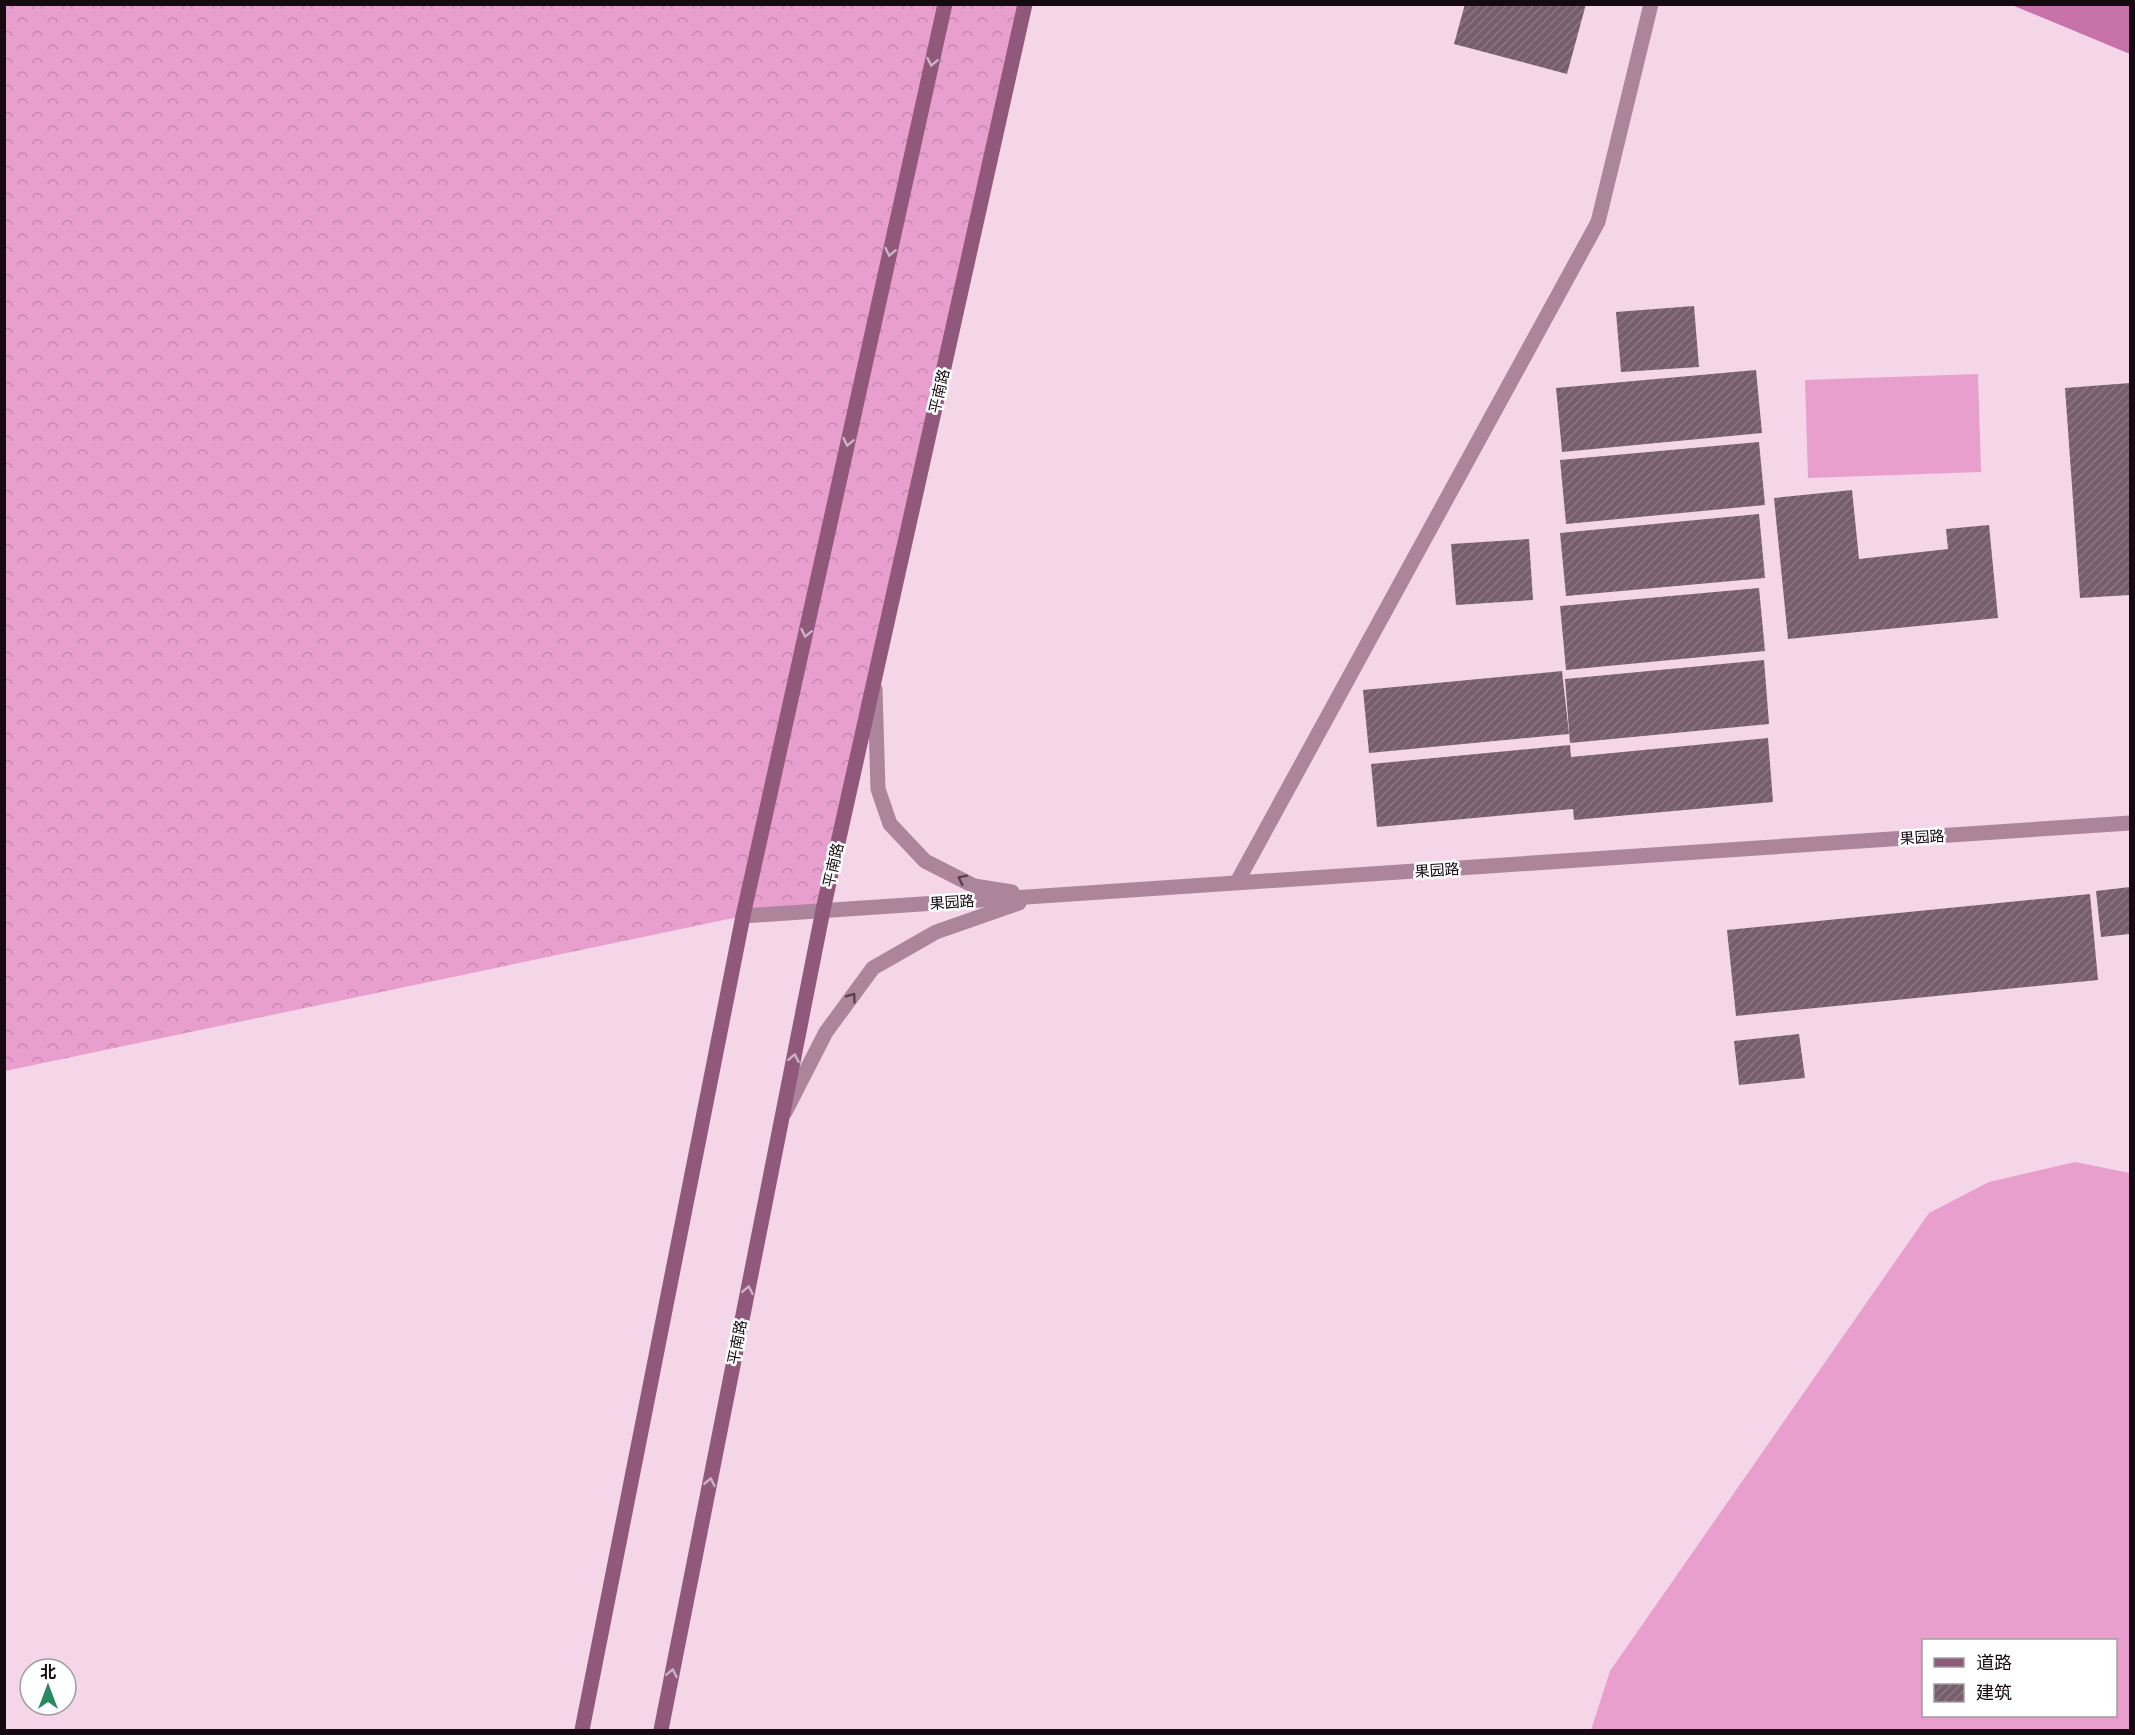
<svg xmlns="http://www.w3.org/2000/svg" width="2135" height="1735" font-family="Arial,'Noto Sans SC',sans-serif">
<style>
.forest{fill:url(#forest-crowns)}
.pitch{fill:#e89fcd;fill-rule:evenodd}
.water{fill:#c772a9}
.building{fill:url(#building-hatch)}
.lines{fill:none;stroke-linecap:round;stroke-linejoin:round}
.minor{stroke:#ac859d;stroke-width:15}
.tertiary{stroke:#ac859d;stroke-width:15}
.secondary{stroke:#90597c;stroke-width:15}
.oneway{stroke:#cdb4c4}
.oneway2{stroke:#58414f}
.labels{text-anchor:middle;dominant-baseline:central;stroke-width:5;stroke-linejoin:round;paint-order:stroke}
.street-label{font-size:15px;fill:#140a10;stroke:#fff}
</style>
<defs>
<pattern id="forest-crowns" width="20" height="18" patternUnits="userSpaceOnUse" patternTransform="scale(1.5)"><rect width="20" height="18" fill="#e89fcd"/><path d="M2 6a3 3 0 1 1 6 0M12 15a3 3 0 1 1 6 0" fill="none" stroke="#c688af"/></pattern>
<pattern id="building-hatch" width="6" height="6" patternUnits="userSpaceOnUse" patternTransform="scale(1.5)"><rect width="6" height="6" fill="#775d6d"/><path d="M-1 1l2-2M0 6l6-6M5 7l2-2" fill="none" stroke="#8a7883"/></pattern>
</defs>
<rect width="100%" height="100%" fill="#f5d6e8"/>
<path class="forest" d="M 4,5 L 1025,5 L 823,910 L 743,916 L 5,1071 Z"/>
<g class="pitch">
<path d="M 1978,374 L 1981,472 L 1808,478 L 1805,380 Z"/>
<path d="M 2075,1162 L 2130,1173 L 2130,1730 L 1591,1730 L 1610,1671 L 1929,1213 L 1989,1182 ZM 1924,1640 L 2116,1640 L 2116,1716 L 1924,1716 Z"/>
</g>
<path class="water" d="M 2012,5 L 2130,5 L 2130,54 Z"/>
<g class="building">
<path d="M 1465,4 L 1586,4 L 1567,74 L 1454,44 Z"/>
<path d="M 1694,306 L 1699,367 L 1621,372 L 1616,312 Z"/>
<path d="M 1756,370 L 1762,433 L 1562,452 L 1556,388 Z"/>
<path d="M 2130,383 L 2130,595 L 2080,598 L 2065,388 Z"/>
<path d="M 1759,442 L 1765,505 L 1566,524 L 1560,460 Z"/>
<path d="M 1852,490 L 1859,559 L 1948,549 L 1946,529 L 1989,525 L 1998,618 L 1788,639 L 1774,498 Z"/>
<path d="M 1759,514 L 1765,578 L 1566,596 L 1560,533 Z"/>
<path d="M 1529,539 L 1533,600 L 1456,605 L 1451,544 Z"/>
<path d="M 1759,588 L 1765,651 L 1566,670 L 1560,606 Z"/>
<path d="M 1764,660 L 1769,724 L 1570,743 L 1565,679 Z"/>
<path d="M 1562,671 L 1569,734 L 1369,753 L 1363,690 Z"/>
<path d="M 1768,738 L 1773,802 L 1574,820 L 1573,809 L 1377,827 L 1371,764 L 1570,745 L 1571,757 Z"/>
<path d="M 2130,887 L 2130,934 L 2101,937 L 2096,891 Z"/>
<path d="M 2090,894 L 2098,980 L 1736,1016 L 1727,930 Z"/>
<path d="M 1799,1034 L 1805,1078 L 1739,1085 L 1734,1041 Z"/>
</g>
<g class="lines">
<path class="minor" d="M 1237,882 L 1598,222 L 1651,4"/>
<g class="tertiary">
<path d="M 875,689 L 878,789 L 890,824 L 925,861 L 974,886 L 1012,892"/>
<path d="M 743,916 L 2130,823"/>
<path d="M 785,1112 L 826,1032 L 873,968 L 936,932 L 1019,903"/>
</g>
<g class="secondary">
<path d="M 582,1730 L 743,916 L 945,4"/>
<path d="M 661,1730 L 823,910 L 1025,4"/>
</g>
</g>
<defs><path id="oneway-chevron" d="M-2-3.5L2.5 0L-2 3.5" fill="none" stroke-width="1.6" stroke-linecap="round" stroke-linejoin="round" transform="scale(1.5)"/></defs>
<g class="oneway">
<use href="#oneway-chevron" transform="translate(932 62) rotate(102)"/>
<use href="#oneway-chevron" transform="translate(890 252) rotate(102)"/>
<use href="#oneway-chevron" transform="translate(848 442) rotate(102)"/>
<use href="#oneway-chevron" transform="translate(806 633) rotate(102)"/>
<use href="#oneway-chevron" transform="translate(794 1058) rotate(-79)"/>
<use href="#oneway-chevron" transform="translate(748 1290) rotate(-79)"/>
<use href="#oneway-chevron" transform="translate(710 1482) rotate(-79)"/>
<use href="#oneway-chevron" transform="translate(672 1673) rotate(-79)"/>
</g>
<g class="oneway2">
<use href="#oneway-chevron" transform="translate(962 879) rotate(-154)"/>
<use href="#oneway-chevron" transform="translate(852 997) rotate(-54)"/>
</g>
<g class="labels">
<g class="street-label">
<text transform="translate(939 391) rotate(-77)">平南路</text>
<text transform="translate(1922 837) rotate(-4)">果园路</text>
<text transform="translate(833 865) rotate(-77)">平南路</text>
<text transform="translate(1437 870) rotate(-4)">果园路</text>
<text transform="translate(952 902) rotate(-4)">果园路</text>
<text transform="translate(737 1342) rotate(-79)">平南路</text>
</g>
</g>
<rect width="2135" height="1735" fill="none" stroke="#140a10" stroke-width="12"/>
<rect x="1922" y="1639" width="195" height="78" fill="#ffffff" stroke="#a19d9f" stroke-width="1.5"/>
<rect x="1934" y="1658" width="30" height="9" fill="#90597c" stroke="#a19d9f" stroke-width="1.5"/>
<text x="1976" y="1669" font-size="18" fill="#140a10">道路</text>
<rect x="1934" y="1684" width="30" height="18" fill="url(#building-hatch)" stroke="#a19d9f" stroke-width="1.5"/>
<text x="1976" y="1699" font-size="18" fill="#140a10">建筑</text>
<g transform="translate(48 1687)"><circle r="28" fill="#ffffff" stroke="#a19d9f" stroke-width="1.5"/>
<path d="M0-4.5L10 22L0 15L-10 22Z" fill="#2a8961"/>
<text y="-9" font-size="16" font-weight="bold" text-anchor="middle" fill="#140a10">北</text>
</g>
</svg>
